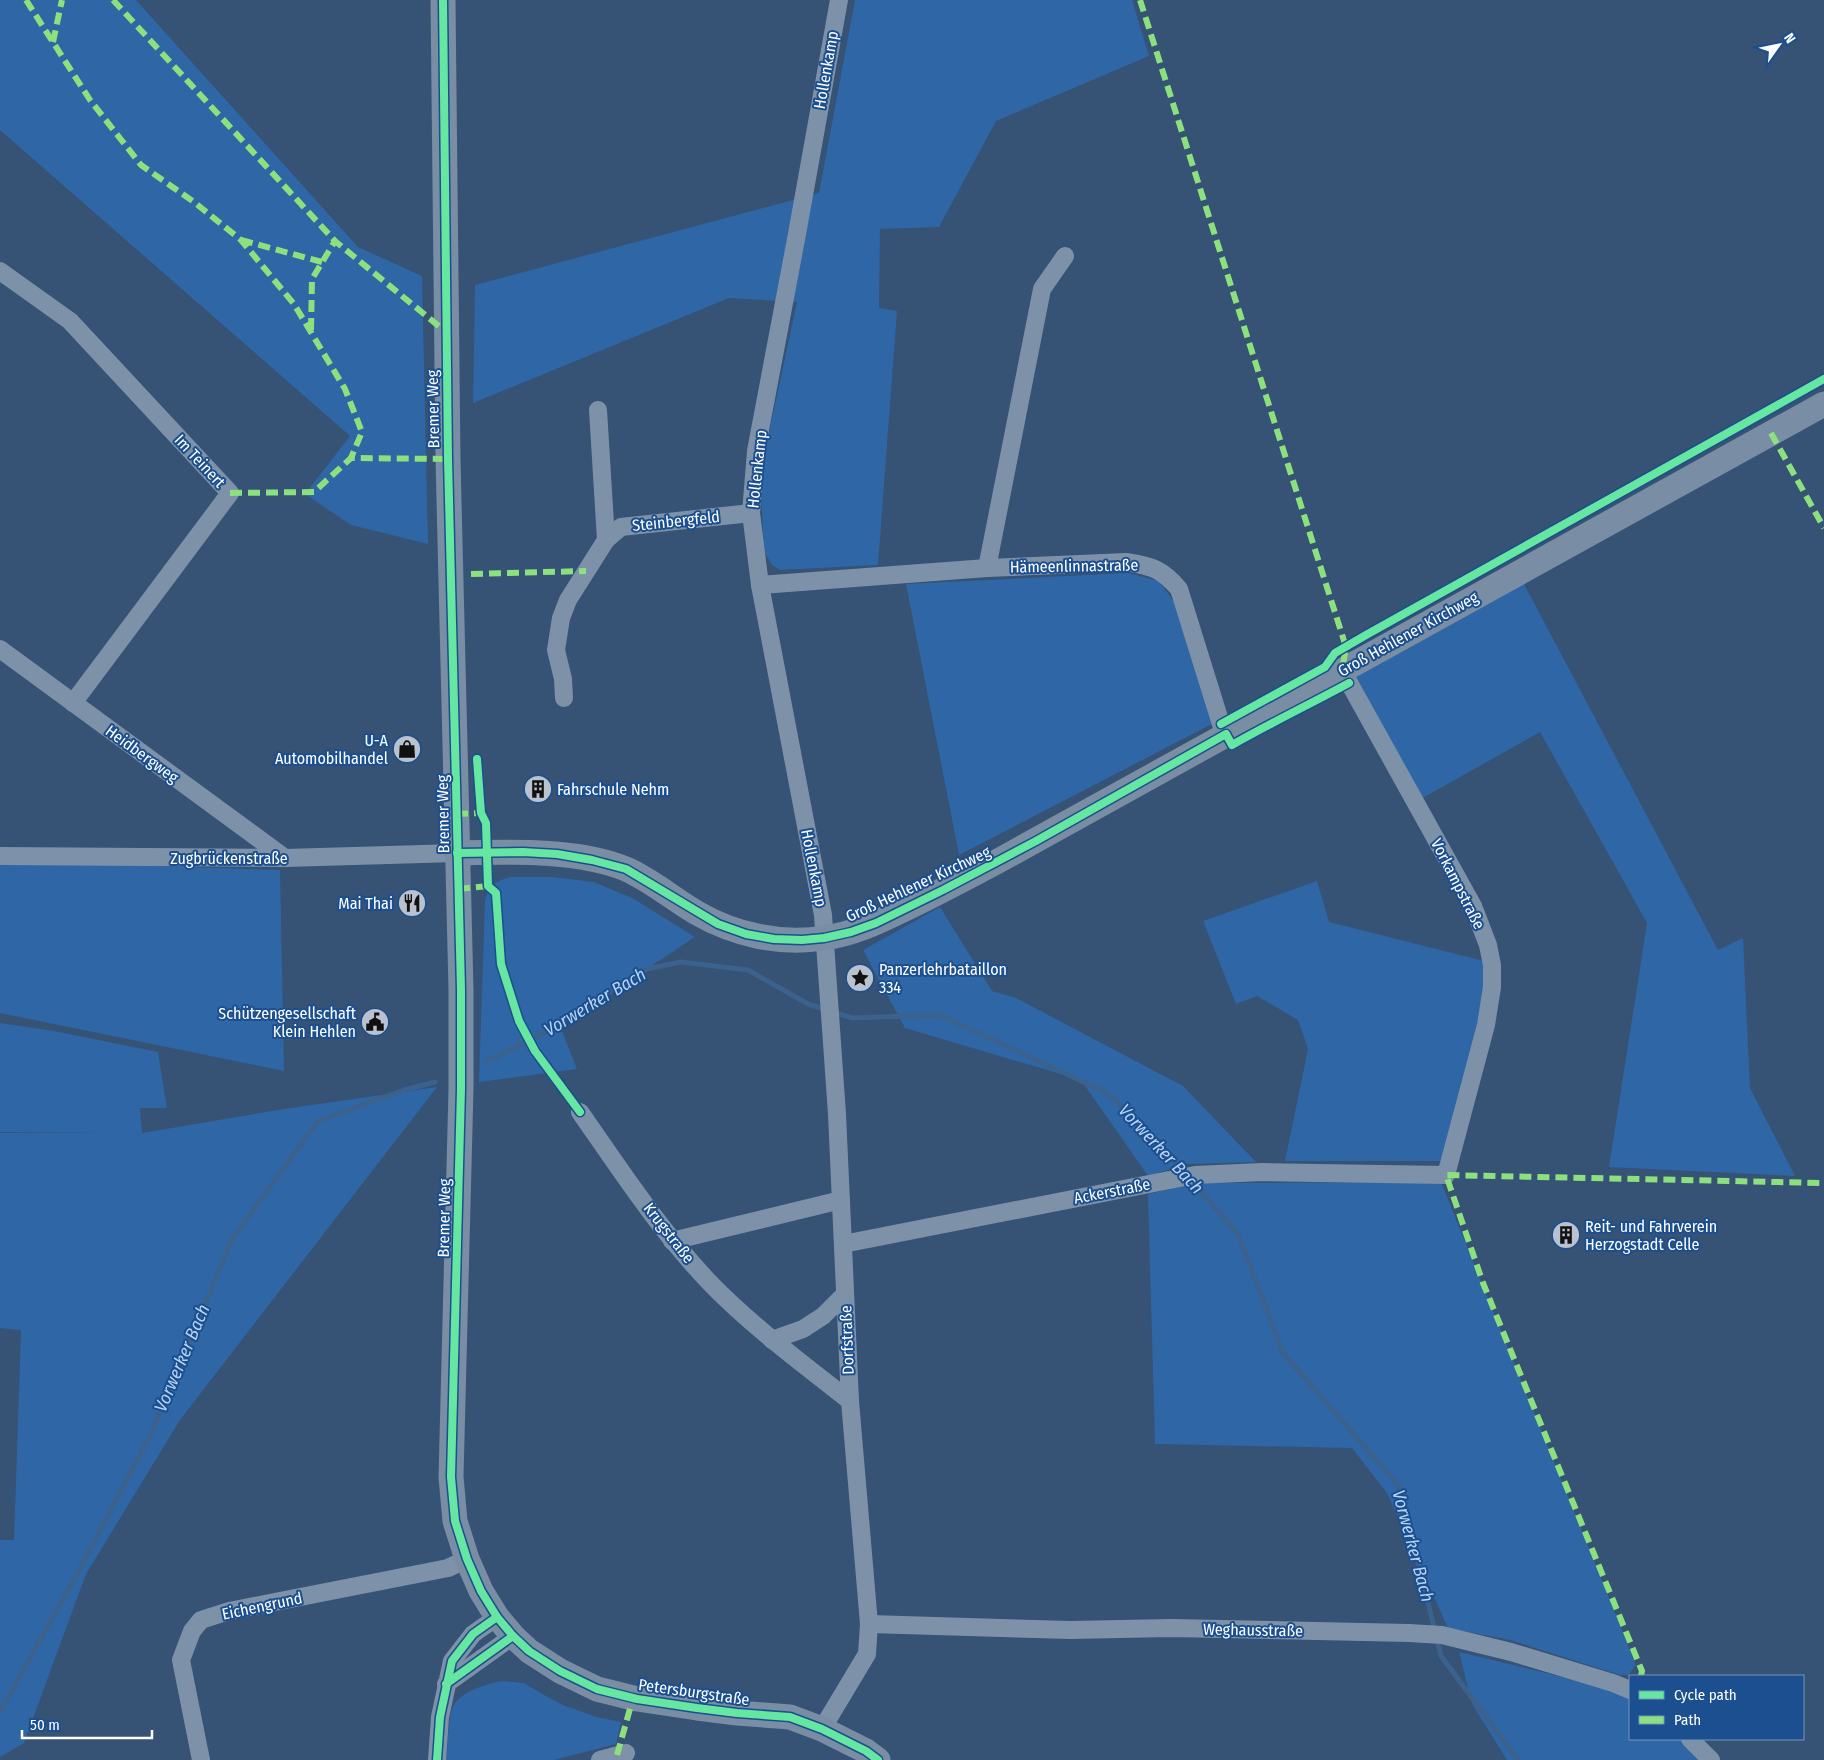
<svg xmlns="http://www.w3.org/2000/svg" width="1824" height="1760" font-family="'Fira Sans Condensed',sans-serif">
<style>
.green{fill:#2f66a5}
.lines{fill:none;stroke-linecap:round;stroke-linejoin:round}
.stream{stroke:#3b618d;stroke-width:5}
.street{stroke:#7d92a8;stroke-width:18}
.secondary{stroke:#798da4;stroke-width:25}
.quiet{stroke:#8de07e;stroke-width:6;stroke-dasharray:12 6;stroke-linecap:butt}
.cycleway-casing{stroke:#1b4f8f;stroke-width:11}
.cycleway{stroke:#66e7a1;stroke-width:8}
.labels{text-anchor:middle;dominant-baseline:central;stroke-width:4;stroke-linejoin:round;paint-order:stroke}
.street-label{font-size:16px;fill:#fff;stroke:#1b4f8f}
.poi-label{font-size:16px;fill:#fff;stroke:#1b4f8f;text-anchor:end}
.water-label{font-size:18px;font-style:italic;fill:#b5d3f5;stroke:#1b4f8f}
</style>
<rect width="100%" height="100%" fill="#365274"/>
<g class="green">
<path d="M 0,0 L 136,0 L 358,247 L 422,276 L 428,544 L 351,525 L 305,494 L 350,436 L 0,130 Z"/>
<path d="M 855,0 L 1132,0 L 1149,56 L 996,121 L 939,227 L 880,229 L 879,308 L 897,311 L 878,565 L 780,570 L 772,565 L 764,551 L 760,475 L 797,302 L 729,298 L 473,403 L 475,285 L 819,193 Z"/>
<path d="M 1128,573 L 1159,581 L 1180,610 L 1212,724 L 959,855 L 906,584 Z"/>
<path d="M 1523,582 L 1718,950 L 1743,938 L 1750,1088 L 1795,1176 L 1609,1167 L 1647,923 L 1540,732 L 1421,799 L 1352,678 Z"/>
<path d="M 0,861 L 280,870 L 284,1071 L 0,1013 Z"/>
<path d="M 510,877 L 552,877 L 594,882 L 634,899 L 695,937 L 560,1026 L 577,1069 L 479,1082 L 485,900 C 489,886 496,881 510,877 Z"/>
<path d="M 1317,881 L 1329,922 L 1488,962 L 1489,993 L 1443,1161 L 1285,1161 L 1308,1049 L 1298,1020 L 1257,996 L 1236,1004 L 1203,921 Z"/>
<path d="M 940,907 L 992,991 L 1016,998 L 1183,1086 L 1256,1162 L 1187,1164 L 1148,1176 L 1081,1080 L 905,1028 L 863,950 Z"/>
<path d="M 0,1023 L 54,1031 L 158,1052 L 167,1108 L 140,1108 L 142,1133 L 284,1109 L 437,1087 L 180,1420 L 86,1574 L 24,1743 L 0,1757 L 0,1540 L 14,1540 L 21,1330 L 0,1328 L 0,1133 L 110,1133 L 0,1132 Z"/>
<path d="M 1441,1182 L 1636,1665 L 1628,1675 L 1620,1675 L 1510,1640 L 1448,1628 L 1387,1493 L 1352,1448 L 1155,1444 L 1148,1194 L 1197,1183 Z"/>
<path d="M 1459,1652 L 1617,1690 L 1630,1696 L 1630,1739 L 1687,1739 L 1707,1760 L 1507,1760 L 1472,1704 Z"/>
<path d="M 501,1681 L 524,1683 L 546,1696 L 563,1705 L 597,1717 L 621,1722 L 616,1744 L 554,1760 L 446,1760 C 448,1746 448,1722 452,1709 C 458,1692 486,1684 501,1681 Z"/>
</g>
<g class="lines">
<g class="stream">
<path d="M 487,1061 L 538,1036 L 647,969 L 681,962 L 748,970 L 808,1004 L 852,1018 L 940,1015 L 1105,1092 L 1135,1116 L 1184,1172"/>
<path d="M 1191,1180 L 1238,1234 L 1283,1353 L 1399,1486 L 1435,1631"/>
<path d="M 1437,1639 L 1441,1656 L 1518,1760"/>
<path d="M 0,1712 L 78,1572 L 150,1436 L 232,1239 L 318,1121 L 404,1090 L 435,1082"/>
</g>
<g class="street">
<path d="M 0,271 L 70,321 L 230,493 L 73,703"/>
<path d="M 598,410 L 606,540"/>
<path d="M 987,568 L 1042,289 L 1065,256"/>
<path d="M 760,585 L 987,568 L 1126,562 C 1152,566 1162,569 1179,589 L 1221,724 L 1226,734"/>
<path d="M 0,649 L 285,858"/>
<path d="M 564,698 L 563,679 L 556,650 L 561,618 L 568,600 L 606,540 L 621,527 L 751,513"/>
<path d="M 0,856 L 285,858 L 457,853"/>
<path d="M 580,1112 C 621,1171 661,1232 711,1284 C 753,1327 802,1363 850,1401"/>
<path d="M 672,1241 L 841,1200"/>
<path d="M 843,1244 L 1195,1175 L 1262,1172 L 1446,1175 L 1486,1025 L 1492,987 L 1492,965 L 1488,945 L 1473,906 L 1342,670"/>
<path d="M 772,1340 L 803,1329 L 823,1316 L 845,1294"/>
<path d="M 869,1624 L 1070,1630 L 1171,1628 L 1409,1633 L 1442,1635 L 1511,1652 L 1613,1683 L 1630,1690"/>
<path d="M 446,1684 L 513,1636"/>
<path d="M 822,1729 L 867,1654 L 869,1624 L 850,1401 L 837,1114 L 823,915 L 760,585 L 751,513 L 756,451 L 797,234 L 839,0"/>
<path d="M 1690,1739 L 1711,1760"/>
<path d="M 201,1760 L 181,1660 L 192,1631 L 201,1620 L 229,1611 L 448,1568 L 467,1559"/>
<path d="M 437,1760 L 440,1717 L 452,1661 L 473,1634 L 497,1617"/>
<path d="M 600,1760 L 626,1753"/>
</g>
<g class="secondary">
<path d="M 443,0 L 448,459 L 461,990 L 461,1089 L 451,1477 L 455,1521 L 467,1559 L 481,1591 L 497,1617 L 513,1636 L 529,1651 L 560,1671 L 597,1689 L 637,1699 L 697,1708 L 737,1713 L 790,1717 L 822,1729 L 866,1751 L 878,1760"/>
<path d="M 457,853 C 510,852 577,849 626,869 C 651,880 673,899 697,913 C 735,935 781,945 824,938 C 855,934 882,920 909,907 C 940,892 970,876 1000,860 L 1824,404"/>
</g>
<g class="quiet">
<path d="M 26,0 L 90,100 L 141,165 L 194,202 L 241,240 L 294,304 L 345,389 L 362,432 L 351,458"/>
<path d="M 113,0 L 335,241 L 446,332"/>
<path d="M 1140,0 L 1346,647 L 1342,670"/>
<path d="M 53,42 L 62,0"/>
<path d="M 241,240 L 322,262"/>
<path d="M 311,330 L 312,279 L 335,241"/>
<path d="M 1771,433 L 1824,528"/>
<path d="M 230,493 L 314,492 L 351,458 L 448,459"/>
<path d="M 471,574 L 586,571"/>
<path d="M 456,814 L 481,813"/>
<path d="M 458,889 L 488,886"/>
<path d="M 1641,1676 L 1642,1671 L 1483,1283 L 1446,1175 L 1824,1183"/>
<path d="M 617,1755 L 633,1698"/>
</g>
<defs>
<g id="cycleway">
<path d="M 443,0 L 448,459 L 461,990 L 461,1089 L 451,1477 L 455,1521 L 467,1559 L 481,1591 L 497,1617 L 513,1636 L 529,1651 L 560,1671 L 597,1689 L 637,1699 L 697,1708 L 737,1713 L 790,1717 L 822,1729 L 866,1751 L 878,1760"/>
<path d="M 1221,724 L 1325,667 L 1335,653 L 1366,635 L 1824,379"/>
<path d="M 477,759 L 481,813 L 486,823 L 488,886 L 496,893 L 501,964 L 519,1021 L 535,1051 L 580,1112"/>
<path d="M 457,853 L 523,852 L 557,854 L 592,860 L 626,869 L 718,924 L 746,934 L 774,939 L 802,940 L 824,938 L 851,932 L 876,923 L 943,890 L 1036,841 L 1226,734 L 1232,745 C 1271,723 1310,704 1349,683"/>
<path d="M 446,1684 L 513,1636"/>
<path d="M 437,1760 L 440,1717 L 452,1661 L 473,1634 L 497,1617"/>
</g>
</defs>
<use href="#cycleway" class="cycleway-casing"/>
<use href="#cycleway" class="cycleway"/>
</g>
<defs>
<symbol id="shop-disc" viewBox="-11 -11 22 22"><circle r="9.5" fill="#b9c2ce" stroke="#1b4f8f"/><path d="M-5-2.5h2.3a2.7 3.5 0 0 1 5.4 0H5L5.5 6h-11ZM-1.5-2.5h3a1.5 2.3 0 0 0-3 0Z" fill="#111"/></symbol>
<symbol id="building-disc" viewBox="-11 -11 22 22"><circle r="9.5" fill="#b9c2ce" stroke="#1b4f8f"/><path d="M-4-6H4V6H1V3H-1V6H-4ZM-2.5-4.3h1.7v1.8h-1.7ZM.8-4.3h1.7v1.8H.8ZM-2.5-1h1.7V.8h-1.7ZM.8-1h1.7V.8H.8Z" fill="#111"/></symbol>
<symbol id="restaurant-disc" viewBox="-11 -11 22 22"><circle r="9.5" fill="#b9c2ce" stroke="#1b4f8f"/><path d="M-5-6h1v4h1v-4h1v4h1v-4h1v5L-1.5 .5V6h-2V.5L-5-1ZM5-6V6H3V1.5H1.5Q1.5-4 5-6Z" fill="#111"/></symbol>
<symbol id="sight-disc" viewBox="-11 -11 22 22"><circle r="9.5" fill="#b9c2ce" stroke="#1b4f8f"/><path d="M0-6L1.8-2.2L6-1.7L2.9 1.2L3.7 5.4L0 3.3L-3.7 5.4L-2.9 1.2L-6-1.7L-1.8-2.2Z" fill="#111"/></symbol>
<symbol id="civic-disc" viewBox="-11 -11 22 22"><circle r="9.5" fill="#b9c2ce" stroke="#1b4f8f"/><path d="M-.6-6.5H3V-4.5H.6V-3L4-1V1h2V6H-6V1h2V-1L-.6-3ZM-1.2 2.5V6h2.4V2.5Z" fill="#111"/></symbol>
</defs>
<g fill-rule="evenodd">
<use href="#shop-disc" x="391" y="733" width="32" height="32"/>
<use href="#building-disc" x="522" y="773" width="32" height="32"/>
<use href="#restaurant-disc" x="396" y="887" width="32" height="32"/>
<use href="#sight-disc" x="844" y="962" width="32" height="32"/>
<use href="#civic-disc" x="359" y="1006" width="32" height="32"/>
<use href="#building-disc" x="1550" y="1219" width="32" height="32"/>
</g>
<g class="labels">
<g class="street-label">
<text transform="translate(826 70) rotate(-80)">Hollenkamp</text>
<text transform="translate(433 409) rotate(-91)">Bremer Weg</text>
<text transform="translate(200 461) rotate(47)">Im Teinert</text>
<text transform="translate(757 469) rotate(-84)">Hollenkamp</text>
<text transform="translate(676 521) rotate(-6)">Steinbergfeld</text>
<text transform="translate(1074 566) rotate(-1)">Hämeenlinnastraße</text>
<text transform="translate(1408 634) rotate(-29)">Groß Hehlener Kirchweg</text>
<text transform="translate(142 754) rotate(36)">Heidbergweg</text>
<text transform="translate(443 814) rotate(-91)">Bremer Weg</text>
<text x="229" y="858">Zugbrückenstraße</text>
<text transform="translate(814 868) rotate(79)">Hollenkamp</text>
<text transform="translate(918 884) rotate(-25)">Groß Hehlener Kirchweg</text>
<text transform="translate(1458 884) rotate(63)">Vorkampstraße</text>
<text transform="translate(1112 1191) rotate(-11)">Ackerstraße</text>
<text transform="translate(444 1218) rotate(-89)">Bremer Weg</text>
<text transform="translate(669 1233) rotate(52)">Krugstraße</text>
<text transform="translate(847 1340) rotate(-92)">Dorfstraße</text>
<text transform="translate(262 1606) rotate(-12)">Eichengrund</text>
<text transform="translate(1253 1630) rotate(1)">Weghausstraße</text>
<text transform="translate(694 1692) rotate(8)">Petersburgstraße</text>
</g>
<g class="poi-label">
<text x="388" y="740">U-A<tspan x="388" dy="18">Automobilhandel</tspan></text>
<text x="557" y="789" text-anchor="start">Fahrschule Nehm</text>
<text x="393" y="903">Mai Thai</text>
<text x="879" y="969" text-anchor="start">Panzerlehrbataillon<tspan x="879" dy="18">334</tspan></text>
<text x="356" y="1013">Schützengesellschaft<tspan x="356" dy="18">Klein Hehlen</tspan></text>
<text x="1585" y="1226" text-anchor="start">Reit- und Fahrverein<tspan x="1585" dy="18">Herzogstadt Celle</tspan></text>
</g>
<g class="water-label">
<text transform="translate(595 1002) rotate(-31)">Vorwerker Bach</text>
<text transform="translate(1161 1149) rotate(47)">Vorwerker Bach</text>
<text transform="translate(182 1358) rotate(-67)">Vorwerker Bach</text>
<text transform="translate(1413 1546) rotate(75)">Vorwerker Bach</text>
</g>
</g>
<rect x="1629" y="1675" width="175" height="65" fill="#1b4f8f" stroke="#7695bc"/>
<rect x="1639" y="1691" width="25" height="8" fill="#66e7a1" stroke="#7695bc"/>
<text x="1674" y="1700" font-size="15" fill="#ffffff">Cycle path</text>
<rect x="1639" y="1716" width="25" height="8" fill="#8de07e" stroke="#7695bc"/>
<text x="1674" y="1725" font-size="15" fill="#ffffff">Path</text>
<g transform="translate(1779 45) rotate(57)" stroke="#1b4f8f" stroke-width="4" paint-order="stroke">
<path d="M0-4L9 19L0 12L-9 19Z" fill="#ffffff"/>
<text y="-8" font-size="14" font-weight="bold" text-anchor="middle" fill="#ffffff">N</text>
</g>
<path d="M22 1730v8h130v-8" fill="none" stroke="#ffffff" stroke-width="2.5"/>
<text x="30" y="1730" font-size="15" fill="#ffffff" stroke="#1b4f8f" stroke-width="4" paint-order="stroke">50 m</text>
</svg>
